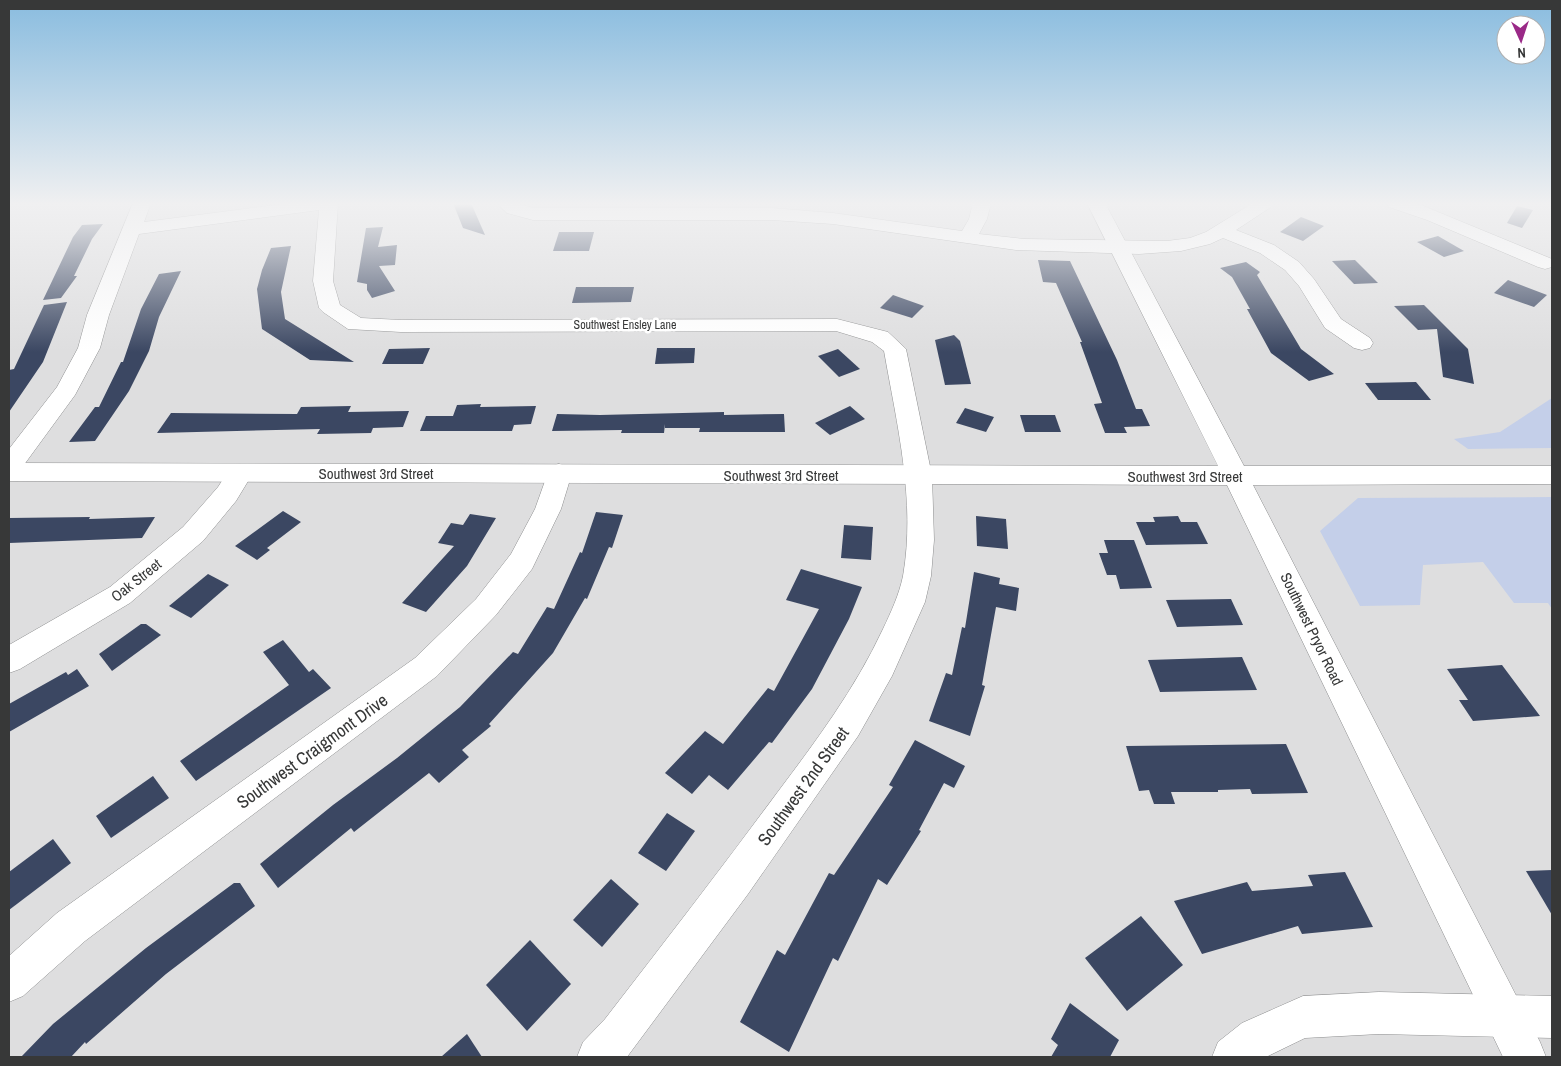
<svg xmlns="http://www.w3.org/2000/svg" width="1561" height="1066" font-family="'Archivo Narrow',sans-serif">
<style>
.green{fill:#c4cfe9}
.building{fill:#3b4762}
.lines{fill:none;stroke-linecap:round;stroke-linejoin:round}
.minor-casing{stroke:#8d8e8f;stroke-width:1}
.major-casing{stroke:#8d8e8f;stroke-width:1}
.minor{fill:#fff;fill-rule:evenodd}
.major{fill:#fff;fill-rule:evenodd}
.labels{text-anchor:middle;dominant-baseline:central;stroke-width:5;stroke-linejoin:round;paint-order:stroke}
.far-street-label{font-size:12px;fill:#373838;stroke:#fff}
.street-label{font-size:15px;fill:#373838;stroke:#fff}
.near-street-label{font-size:18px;fill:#373838;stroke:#fff}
</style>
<rect width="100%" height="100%" fill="#dededf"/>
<g class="green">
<path d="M 1552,398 L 1552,448 L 1468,449 L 1454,439 L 1500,432 Z"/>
<path d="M 1552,497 L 1552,609 L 1548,603 L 1514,603 L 1483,562 L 1423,565 L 1420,605 L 1360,606 L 1320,531 L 1358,498 Z"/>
</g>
<g class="building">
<path d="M 453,203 L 471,203 L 485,235 L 463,228 Z"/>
<path d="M 1517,206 L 1533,210 L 1522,228 L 1507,223 Z"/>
<path d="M 1301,217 L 1324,226 L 1303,241 L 1280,232 Z"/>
<path d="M 103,224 L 92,239 L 74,276 L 77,276 L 61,298 L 43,300 L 73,237 L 82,225 Z"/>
<path d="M 383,227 L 378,247 L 397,245 L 395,265 L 379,266 L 395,291 L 372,298 L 367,290 L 367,284 L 357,282 L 366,228 Z"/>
<path d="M 559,232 L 594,232 L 589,251 L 553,251 Z"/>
<path d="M 1438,236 L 1464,251 L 1444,257 L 1417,242 Z"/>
<path d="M 291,246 L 281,292 L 285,319 L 354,362 L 310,360 L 262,329 L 257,289 L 262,270 L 271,248 Z"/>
<path d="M 1038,260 L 1070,261 L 1117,360 L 1136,409 L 1142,409 L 1150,426 L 1124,427 L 1127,433 L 1105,433 L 1094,404 L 1102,403 L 1080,342 L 1082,342 L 1056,283 L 1043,282 Z"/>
<path d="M 1355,260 L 1378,283 L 1354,284 L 1332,261 Z"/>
<path d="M 1246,262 L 1260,272 L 1257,275 L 1301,349 L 1334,374 L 1309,381 L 1271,353 L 1247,309 L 1250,309 L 1232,277 L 1220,268 Z"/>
<path d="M 181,271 L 159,317 L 149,351 L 129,391 L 95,441 L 69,442 L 95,407 L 99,407 L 121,362 L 123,362 L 141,309 L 159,274 Z"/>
<path d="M 1508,280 L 1547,295 L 1534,307 L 1494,293 Z"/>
<path d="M 576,287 L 634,287 L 631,302 L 572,303 Z"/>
<path d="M 893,295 L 924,306 L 912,318 L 880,308 Z"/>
<path d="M 67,302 L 43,362 L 9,412 L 9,370 L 14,369 L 44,305 Z"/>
<path d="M 1424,305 L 1468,349 L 1474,384 L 1443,377 L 1437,329 L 1418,330 L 1394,306 Z"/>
<path d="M 954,335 L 960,341 L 971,384 L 945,385 L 935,340 Z"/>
<path d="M 430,348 L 423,364 L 382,364 L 389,349 Z"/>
<path d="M 657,348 L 695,348 L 694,363 L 655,364 Z"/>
<path d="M 838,349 L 860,369 L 839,377 L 818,356 Z"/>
<path d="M 1416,382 L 1431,400 L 1378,400 L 1365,383 Z"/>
<path d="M 481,404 L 480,407 L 536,406 L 531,424 L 514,425 L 512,431 L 420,431 L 426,416 L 453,416 L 457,405 Z"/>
<path d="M 351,406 L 348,412 L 409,411 L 403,427 L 373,428 L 371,433 L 317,434 L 320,429 L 157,433 L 171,413 L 297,414 L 301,407 Z"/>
<path d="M 850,406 L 865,419 L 830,435 L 815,423 Z"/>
<path d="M 965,408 L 994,417 L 986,432 L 956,423 Z"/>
<path d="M 724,412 L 724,415 L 784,414 L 785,432 L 699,432 L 700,428 L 665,428 L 665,424 L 664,433 L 621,433 L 622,430 L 552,431 L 557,414 L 600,415 Z"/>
<path d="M 1020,415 L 1055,415 L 1061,432 L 1025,432 Z"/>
<path d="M 283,511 L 301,522 L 267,548 L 270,550 L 257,560 L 235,546 Z"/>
<path d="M 596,512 L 623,515 L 612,548 L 609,547 L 587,599 L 585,598 L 553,653 L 489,724 L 491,726 L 462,750 L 469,757 L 439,783 L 429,773 L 354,832 L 351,828 L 278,888 L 260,864 L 333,805 L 397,758 L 460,707 L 513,652 L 518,654 L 547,607 L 554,609 L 580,552 L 582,553 Z"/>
<path d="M 470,514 L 496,518 L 467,566 L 426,612 L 402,603 L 454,546 L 438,543 L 451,523 L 463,525 Z"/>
<path d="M 976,516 L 1006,519 L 1008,549 L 977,546 Z"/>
<path d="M 1178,516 L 1181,522 L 1197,522 L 1208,544 L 1146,545 L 1136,522 L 1155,522 L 1153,517 Z"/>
<path d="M 90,517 L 89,519 L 155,517 L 142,538 L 9,543 L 9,518 Z"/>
<path d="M 844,525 L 873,527 L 871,560 L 841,558 Z"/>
<path d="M 1104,540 L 1134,540 L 1152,588 L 1120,589 L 1116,575 L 1107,575 L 1099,553 L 1108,553 Z"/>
<path d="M 801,569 L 862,587 L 849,619 L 812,689 L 772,743 L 769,742 L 728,790 L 709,775 L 692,794 L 665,773 L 705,731 L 723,744 L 768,688 L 774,691 L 819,609 L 786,600 Z"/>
<path d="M 974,572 L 1000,578 L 999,584 L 1019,588 L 1016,611 L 996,607 L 982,685 L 985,686 L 970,736 L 929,721 L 946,673 L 952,675 L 962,627 L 965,628 Z"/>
<path d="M 208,574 L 229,585 L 191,618 L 169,606 Z"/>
<path d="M 1231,599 L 1243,625 L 1177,627 L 1166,600 Z"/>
<path d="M 141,624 L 146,624 L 161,635 L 112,671 L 99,654 Z"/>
<path d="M 283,640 L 309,672 L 313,669 L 331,688 L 196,781 L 180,761 L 289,685 L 263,652 Z"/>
<path d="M 1242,657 L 1257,690 L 1160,692 L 1148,660 Z"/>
<path d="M 1502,665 L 1540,716 L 1473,721 L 1459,700 L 1468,700 L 1447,669 Z"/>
<path d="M 77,669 L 89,686 L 9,732 L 9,704 L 66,672 L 68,675 Z"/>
<path d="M 915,740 L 965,766 L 954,788 L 944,783 L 919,830 L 921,831 L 887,885 L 878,879 L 838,961 L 833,958 L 789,1052 L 740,1022 L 777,950 L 785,955 L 829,873 L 834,875 L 893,787 L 889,785 Z"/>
<path d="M 1286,744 L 1308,793 L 1252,794 L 1250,789 L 1218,790 L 1218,792 L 1171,792 L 1175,804 L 1154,804 L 1149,790 L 1139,791 L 1126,746 Z"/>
<path d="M 153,776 L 169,798 L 111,838 L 96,816 Z"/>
<path d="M 667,813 L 695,831 L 666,871 L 638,853 Z"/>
<path d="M 53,839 L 71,863 L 9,910 L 9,872 Z"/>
<path d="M 1552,870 L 1552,915 L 1526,871 Z"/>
<path d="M 1345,872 L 1373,927 L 1302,934 L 1298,926 L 1202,954 L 1174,901 L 1247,882 L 1252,891 L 1313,886 L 1308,875 Z"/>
<path d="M 611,879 L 639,904 L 602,947 L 573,920 Z"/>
<path d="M 234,883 L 240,883 L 255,906 L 166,974 L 86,1044 L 85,1042 L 71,1057 L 21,1057 L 53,1024 L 146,948 Z"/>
<path d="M 1141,916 L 1183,965 L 1127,1011 L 1085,958 Z"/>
<path d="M 530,940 L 571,984 L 527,1031 L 486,985 Z"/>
<path d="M 1070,1003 L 1119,1040 L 1110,1057 L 1051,1057 L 1058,1045 L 1051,1039 Z"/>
<path d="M 467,1034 L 482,1057 L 441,1057 Z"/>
</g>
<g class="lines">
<defs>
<g id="minor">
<path d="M 133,203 L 151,203 L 144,222 L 291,203 L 338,203 L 333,281 L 340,305 L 361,318 L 401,320 L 837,319 L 888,332 L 906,349 L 932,476 L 934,540 L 931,576 L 925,602 L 892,676 L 858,736 L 748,894 L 627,1057 L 577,1057 L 583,1042 L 605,1019 C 663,944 721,869 777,793 C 816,741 855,689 883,629 C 891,612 899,595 903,576 C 916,501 897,425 884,351 L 872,342 L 836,331 L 401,332 L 348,329 L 323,312 L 319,308 L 313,281 L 319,210 L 139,234 L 109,315 L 100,348 L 75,395 L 18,473 L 9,476 L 9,449 L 57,387 L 78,348 L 87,315 Z"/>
<path d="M 497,203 L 516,203 L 533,208 L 772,208 L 833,213 L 962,231 L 969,219 L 973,203 L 991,203 L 987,219 L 979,234 L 1024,239 L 1167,241 L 1190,238 L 1206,232 L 1253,203 L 1274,203 L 1271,207 L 1236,230 L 1274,245 L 1299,262 L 1314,279 L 1341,319 L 1370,338 L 1373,343 L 1370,348 L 1362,350 L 1354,348 L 1325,328 L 1299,286 L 1285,270 L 1260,253 L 1223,238 L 1210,244 L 1181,251 L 1139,254 L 1016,250 L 833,224 L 772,220 L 533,220 L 507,213 Z"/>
<path d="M 1386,203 L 1413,203 L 1421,205 L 1552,259 L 1552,267 L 1545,269 L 1538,267 L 1427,220 L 1389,207 Z"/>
<path d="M 240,464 L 249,467 L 253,473 L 236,501 L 203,541 L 130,603 L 20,669 L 9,673 L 9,645 L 110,587 L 183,527 L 218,487 L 231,467 Z"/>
<path d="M 559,464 L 568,467 L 572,473 L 561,509 L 532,569 L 496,615 L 437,676 L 85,941 L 23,996 L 9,1002 L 9,956 L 57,913 L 415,658 L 476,599 L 511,554 L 535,509 L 550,467 Z"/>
<path d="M 1379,992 L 1552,996 L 1552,1038 L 1379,1034 L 1305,1038 L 1266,1057 L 1212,1057 L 1218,1042 L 1242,1023 L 1303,996 Z"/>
</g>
<path id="major" d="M 1087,203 L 1105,203 L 1244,466 L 1552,466 L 1552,484 L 1253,485 L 1540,1042 L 1546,1057 L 1503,1057 L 1227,485 L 9,481 L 9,463 L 1218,466 Z"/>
</defs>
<use href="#minor" class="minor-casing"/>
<use href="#major" class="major-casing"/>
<use href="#minor" class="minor"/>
<use href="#major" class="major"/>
</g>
<linearGradient id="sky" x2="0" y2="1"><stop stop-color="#89bcdf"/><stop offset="0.58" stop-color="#f0f0f1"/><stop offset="1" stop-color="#f0f0f1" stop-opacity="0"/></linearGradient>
<rect width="1561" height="352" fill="url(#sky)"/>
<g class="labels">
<g class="far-street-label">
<text x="625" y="325">Southwest Ensley Lane</text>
</g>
<g class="street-label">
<text x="376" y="473">Southwest 3rd Street</text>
<text x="781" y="475">Southwest 3rd Street</text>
<text x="1185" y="476">Southwest 3rd Street</text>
<text transform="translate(136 580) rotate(-38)">Oak Street</text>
<text transform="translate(1312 629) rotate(64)">Southwest Pryor Road</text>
</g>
<g class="near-street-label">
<text transform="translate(312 751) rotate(-36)">Southwest Craigmont Drive</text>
<text transform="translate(803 786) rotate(-54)">Southwest 2nd Street</text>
</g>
</g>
<rect width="1561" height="1066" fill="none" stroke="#373838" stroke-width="20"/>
<g transform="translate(1521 40) rotate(177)"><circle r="24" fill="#ffffff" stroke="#afafaf"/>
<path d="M0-4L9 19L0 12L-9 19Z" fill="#9a2987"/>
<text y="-8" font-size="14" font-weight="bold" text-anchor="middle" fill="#373838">N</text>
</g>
</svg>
